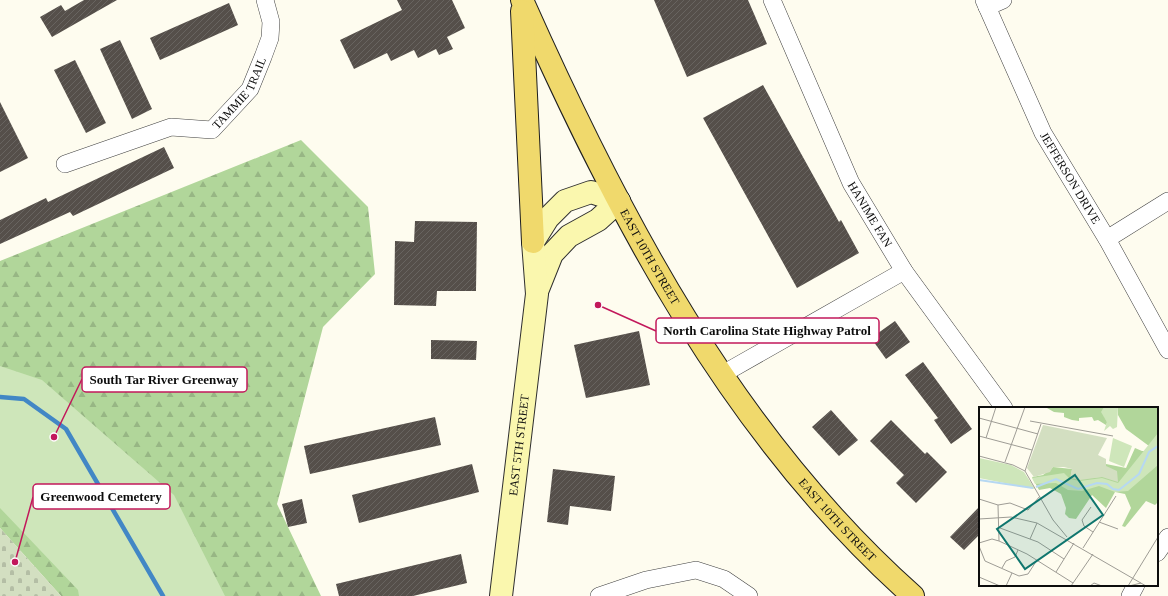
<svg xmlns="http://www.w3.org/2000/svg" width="1168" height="596" font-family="'Times New Roman',serif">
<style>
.forest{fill:url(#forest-firs)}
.cemetery{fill:url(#cemetery-stones)}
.park{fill:#cee6ba}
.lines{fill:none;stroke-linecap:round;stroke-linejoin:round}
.stream{stroke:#4287c5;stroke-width:4.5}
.building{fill:url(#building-hatch)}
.street-casing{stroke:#404040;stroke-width:18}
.secondary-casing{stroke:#2f2f2f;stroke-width:24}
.primary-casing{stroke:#1e1e1e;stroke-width:24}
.street{stroke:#fff;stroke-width:17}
.secondary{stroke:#faf7ae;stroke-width:22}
.primary{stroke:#f0d96c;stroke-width:22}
.labels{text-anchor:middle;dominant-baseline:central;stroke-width:4;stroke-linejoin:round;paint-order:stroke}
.street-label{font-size:12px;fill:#0d0d0d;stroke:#fff}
.inset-river{fill:none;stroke:#b6d8f2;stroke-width:2}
.inset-road{fill:none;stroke:#9e9c95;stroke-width:1}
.view{fill:#0f766e;fill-opacity:0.15;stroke:#0f766e;stroke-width:2}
.inset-edge{fill:none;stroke:#0d0d0d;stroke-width:2}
.leader{fill:none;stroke:#c2185b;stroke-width:1.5}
.callout-dot{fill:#c2185b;stroke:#fff;stroke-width:1.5}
.callout{fill:#fff;stroke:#c2185b;stroke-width:1.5}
.callout-label{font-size:13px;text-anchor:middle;font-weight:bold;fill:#0d0d0d}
</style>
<defs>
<pattern id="forest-firs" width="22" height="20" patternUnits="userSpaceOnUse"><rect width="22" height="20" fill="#b1d69a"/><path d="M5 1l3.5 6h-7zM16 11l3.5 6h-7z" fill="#97b684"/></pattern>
<pattern id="cemetery-stones" width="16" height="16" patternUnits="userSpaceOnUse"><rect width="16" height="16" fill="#d3dfc1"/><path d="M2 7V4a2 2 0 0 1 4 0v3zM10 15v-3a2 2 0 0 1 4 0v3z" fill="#b4bea5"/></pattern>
<pattern id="building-hatch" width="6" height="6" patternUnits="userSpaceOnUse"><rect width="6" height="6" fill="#554f4a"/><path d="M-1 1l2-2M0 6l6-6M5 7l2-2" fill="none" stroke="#686460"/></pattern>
</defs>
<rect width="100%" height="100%" fill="#fefcef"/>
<path class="forest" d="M 301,140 L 368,207 L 375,274 L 323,327 L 277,504 L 321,596 L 61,596 L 0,528 L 0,261 Z"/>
<path class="cemetery" d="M 0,528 L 61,596 L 0,596 Z"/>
<path class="park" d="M 0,366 L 42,380 L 174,495 L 225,596 L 79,596 L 78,590 L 0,508 Z"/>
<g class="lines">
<path class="stream" d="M 0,397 L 24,399 L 66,429 L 163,596"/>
</g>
<g class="building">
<path d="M 84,0 L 117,0 L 52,37 L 40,17 L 61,5 L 65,11 Z"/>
<path d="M 397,0 L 452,0 L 465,28 L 447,37 L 453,49 L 439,55 L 436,49 L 418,58 L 414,50 L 391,61 L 387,53 L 354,69 L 340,40 L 402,10 Z"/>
<path d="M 654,0 L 748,0 L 767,44 L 687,77 Z"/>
<path d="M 229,3 L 238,25 L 160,60 L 150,38 Z"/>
<path d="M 120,40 L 152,109 L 132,119 L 100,49 Z"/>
<path d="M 75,60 L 106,123 L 86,133 L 54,70 Z"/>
<path d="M 763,85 L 839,222 L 841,220 L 859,253 L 797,288 L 703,118 Z"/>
<path d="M 0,102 L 28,158 L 0,172 Z"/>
<path d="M 164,147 L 174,168 L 73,216 L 70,212 L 0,244 L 0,220 L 46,198 L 48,202 Z"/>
<path d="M 415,221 L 477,222 L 476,291 L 437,291 L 436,306 L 394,305 L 395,241 L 414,242 Z"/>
<path d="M 895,321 L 910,342 L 886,359 L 871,338 Z"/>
<path d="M 639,331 L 650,385 L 586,398 L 574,345 Z"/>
<path d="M 431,340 L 477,341 L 476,360 L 431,359 Z"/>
<path d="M 923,362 L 972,429 L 951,444 L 934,420 L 938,418 L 905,375 Z"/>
<path d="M 831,410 L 858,440 L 839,456 L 812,427 Z"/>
<path d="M 435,417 L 441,445 L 310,474 L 304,446 Z"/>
<path d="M 891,420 L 925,454 L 927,452 L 947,472 L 916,503 L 896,483 L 904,475 L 870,441 Z"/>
<path d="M 472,464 L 479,492 L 359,523 L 352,495 Z"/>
<path d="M 553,469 L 615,476 L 611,511 L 570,506 L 568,525 L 547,522 Z"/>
<path d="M 302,499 L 307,523 L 288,527 L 282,504 Z"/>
<path d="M 980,506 L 980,534 L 964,550 L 950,537 Z"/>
<path d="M 461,554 L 467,583 L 413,596 L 339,596 L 336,584 Z"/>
</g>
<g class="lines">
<defs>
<g id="street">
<path id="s1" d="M 772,0 L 851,183 L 904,271 L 1004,408"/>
<path id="s2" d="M 984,0 L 1043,133 L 1107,239 L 1168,350"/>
<path d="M 987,7 L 1003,0"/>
<path id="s3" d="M 65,164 L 171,127 L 212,130 L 250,89 L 263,57 L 270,38 L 271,22 L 265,0"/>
<path d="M 1107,239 L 1168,201"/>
<path d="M 721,375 L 904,271"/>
<path d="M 1157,553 L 1168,537"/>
<path d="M 599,596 L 646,580 L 696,570 L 724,579 L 749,596"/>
<path d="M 1130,596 L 1136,585"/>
</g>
<g id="secondary">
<path d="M 538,289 L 552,254 L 569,236 L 598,220 L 619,201"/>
<path id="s4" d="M 501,596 L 537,294 L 533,242 L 548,218 L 565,201 L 591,192 L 619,201"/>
</g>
<g id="primary">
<path id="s5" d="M 522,0 C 619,218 732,435 913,596"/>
<path d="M 522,11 L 533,242"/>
</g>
</defs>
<use href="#street" class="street-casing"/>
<use href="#secondary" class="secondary-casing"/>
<use href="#primary" class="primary-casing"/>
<use href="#street" class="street"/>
<use href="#secondary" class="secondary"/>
<use href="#primary" class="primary"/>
</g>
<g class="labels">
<g class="street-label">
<text stroke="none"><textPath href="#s3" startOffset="200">TAMMIE TRAIL</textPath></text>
<text stroke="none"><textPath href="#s2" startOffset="198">JEFFERSON DRIVE</textPath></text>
<text stroke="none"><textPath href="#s1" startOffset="236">HANIME FAN</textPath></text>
<text stroke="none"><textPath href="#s5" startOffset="287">EAST 10TH STREET</textPath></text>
<text stroke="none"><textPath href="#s4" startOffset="152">EAST 5TH STREET</textPath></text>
<text stroke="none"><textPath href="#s5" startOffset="611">EAST 10TH STREET</textPath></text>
</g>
</g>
<g transform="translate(979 407)">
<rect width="179" height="179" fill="#fefcef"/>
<path d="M 139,0 L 138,20 L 134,22 L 131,19 L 125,24 L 128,15 L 121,5 L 123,1 ZM 134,31 L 153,39 L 145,60 L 130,54 Z" fill="#cee6ba"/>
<path d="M 125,0 L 122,5 L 128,15 L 127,18 L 119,13 L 115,14 L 113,10 L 100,11 L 100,14 L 93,13 L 85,10 L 85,6 L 75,5 L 68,1 ZM 139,0 L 179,0 L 179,95 L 176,98 L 167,94 L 146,120 L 143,119 L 152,101 L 146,87 L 136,85 L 127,101 L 113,88 L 97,112 L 90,111 L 86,107 L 87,101 L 82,87 L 71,81 L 60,83 L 53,70 L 64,68 L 74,60 L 93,62 L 92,71 L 123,70 L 127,57 L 147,61 L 156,41 L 163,44 L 168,44 L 170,39 L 147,22 L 139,8 Z" fill="#b1d69a"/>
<path d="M 64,18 L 128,31 L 119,48 L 127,52 L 127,59 L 138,64 L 139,75 L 123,70 L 101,73 L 91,71 L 93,62 L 85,60 L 74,60 L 71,65 L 55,70 L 48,61 Z" fill="#d3dfc1"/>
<path d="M 179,26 L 179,58 L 149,84 L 136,85 L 120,79 L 103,84 L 89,83 L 77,76 L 56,77 L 53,71 L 85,66 L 91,72 L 101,74 L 123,71 L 139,76 ZM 0,51 L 32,58 L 45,65 L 56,82 L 0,71 Z" fill="#cee6ba"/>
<path class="inset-river" d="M 0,73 L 54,81M 57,80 L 77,72 L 99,82 L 118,76 L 128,77 L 134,82 L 140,83 L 160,67 L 170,45 L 179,39"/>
<path class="inset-road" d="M 0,11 L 59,27M 51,14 L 134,29M 0,29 L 53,43M 7,31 L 17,0M 0,49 L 34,58 L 46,64 L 74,113 L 88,130M 26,55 L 46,0M 46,64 L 62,17M 0,92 L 19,98 L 31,96 L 49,103 L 61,89M 19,98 L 20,134M 112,100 L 103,113 L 105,119 L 114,125M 0,112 L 32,110 L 58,116 L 167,179M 120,115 L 139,122M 21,121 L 59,135 L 85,152M 51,132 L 58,116M 0,136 L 13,132 L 20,134 L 48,147 L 94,176M 0,139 L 6,154 L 40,169 L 49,167 L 58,153M 104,141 L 137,89M 23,161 L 27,154 L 36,150 L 39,143M 77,165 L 95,136M 0,170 L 21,179M 27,179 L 33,166M 92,179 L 114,147M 111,179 L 115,176 L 123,179M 149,179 L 179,130M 150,179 L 162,176"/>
<path class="view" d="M 96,68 L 124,108 L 46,162 L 18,122 Z"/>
<rect width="179" height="179" class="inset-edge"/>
</g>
<path class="leader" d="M598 305L656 331M54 437L82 379M15 562L33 497"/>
<g class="callout-dot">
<circle cx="598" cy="305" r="4"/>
<circle cx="54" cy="437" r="4"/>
<circle cx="15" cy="562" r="4"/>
</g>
<g class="callout">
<rect x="656" y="318" width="223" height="25" rx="4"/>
<rect x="82" y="367" width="165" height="25" rx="4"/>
<rect x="33" y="484" width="137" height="25" rx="4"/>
</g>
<g class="callout-label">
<text x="767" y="335">North Carolina State Highway Patrol</text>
<text x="164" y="384">South Tar River Greenway</text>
<text x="101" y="501">Greenwood Cemetery</text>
</g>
</svg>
